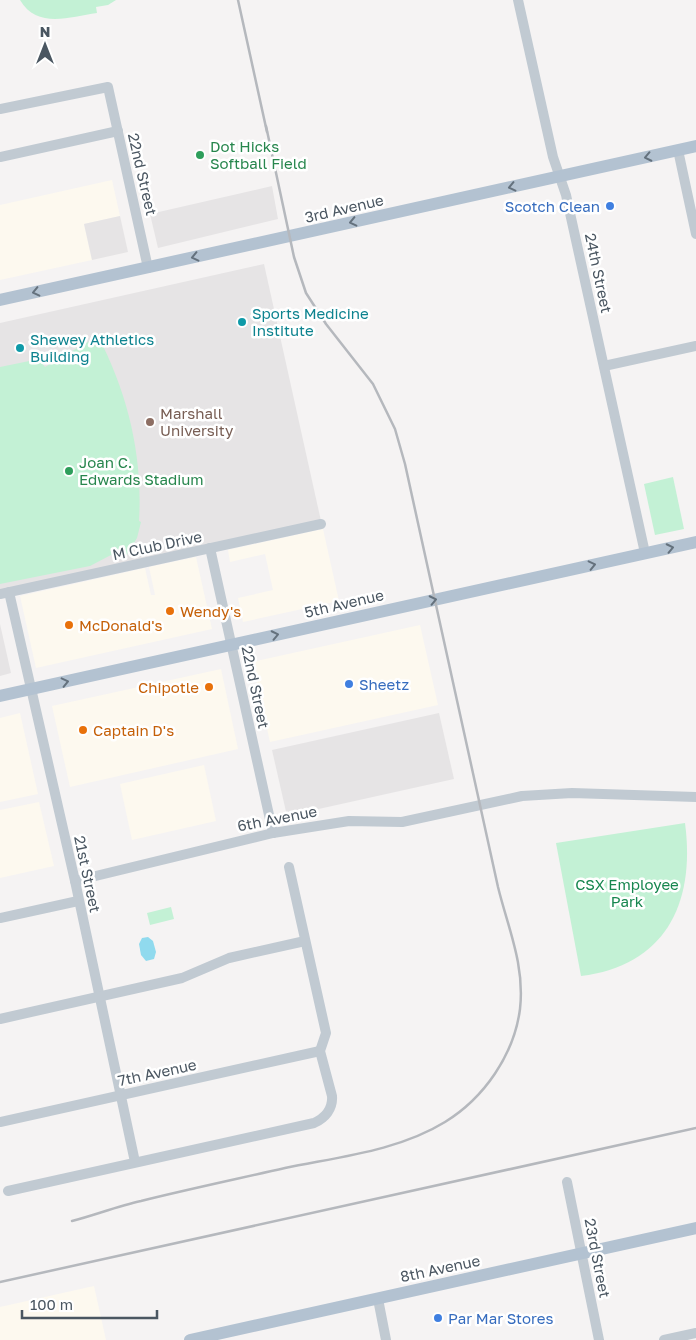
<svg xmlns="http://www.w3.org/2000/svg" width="696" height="1340" font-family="'Golos Text',sans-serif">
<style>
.commercial{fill:#fdf9ef}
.education{fill:#e6e4e5}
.green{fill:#c3f1d5}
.water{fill:#90daee}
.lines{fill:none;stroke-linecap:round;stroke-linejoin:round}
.minor{stroke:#c1cad2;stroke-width:10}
.major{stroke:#b3c2d1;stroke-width:12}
.rail{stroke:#b5b8bd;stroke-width:2.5}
.oneway{stroke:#64717d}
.leisure-dot{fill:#2e9e5b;stroke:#fff;stroke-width:2}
.shop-dot{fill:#3f7fe0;stroke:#fff;stroke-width:2}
.culture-dot{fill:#0f9aa8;stroke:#fff;stroke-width:2}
.education-dot{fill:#8d6e63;stroke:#fff;stroke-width:2}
.food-dot{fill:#e8710a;stroke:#fff;stroke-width:2}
.labels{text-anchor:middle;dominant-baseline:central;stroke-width:5;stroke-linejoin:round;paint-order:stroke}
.leisure-label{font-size:15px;fill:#27864d;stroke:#fff;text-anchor:start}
.street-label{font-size:15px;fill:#4a5661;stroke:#fff}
.shop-label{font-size:15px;fill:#366cbe;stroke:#fff;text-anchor:start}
.culture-label{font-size:15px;fill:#0d838f;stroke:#fff;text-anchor:start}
.education-label{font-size:15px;fill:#785e54;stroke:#fff;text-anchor:start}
.food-label{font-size:15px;fill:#c56008;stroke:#fff;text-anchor:start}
.park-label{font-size:15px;fill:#17864f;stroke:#fff}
</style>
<rect width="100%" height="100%" fill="#f5f3f3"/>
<g class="commercial">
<path d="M 112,180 L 120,216 L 84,224 L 92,260 L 0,280 L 0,205 Z"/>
<path d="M 323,529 L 339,601 L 243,622 L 238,598 L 273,590 L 265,554 L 230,562 L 228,550 Z"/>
<path d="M 196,557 L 212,629 L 36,668 L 20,596 L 145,568 L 151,595 L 155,595 L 149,567 Z"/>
<path d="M 420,625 L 438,705 L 270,742 L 252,662 Z"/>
<path d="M 221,669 L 238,749 L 70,787 L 52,706 Z"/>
<path d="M 20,713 L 38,794 L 0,802 L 0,718 Z"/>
<path d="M 204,765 L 216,821 L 132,840 L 120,784 Z"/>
<path d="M 39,802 L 54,866 L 0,878 L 0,810 Z"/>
<path d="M 94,1286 L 106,1340 L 0,1340 L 0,1307 Z"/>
</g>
<g class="education">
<path d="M 272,186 L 278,219 L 158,248 L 150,214 Z"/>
<path d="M 120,216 L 128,252 L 92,260 L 84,224 Z"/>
<path d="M 264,264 L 321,521 L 0,592 L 0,323 Z"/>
<path d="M 0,624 L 11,673 L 0,676 Z"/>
<path d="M 439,713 L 454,779 L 287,816 L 272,750 Z"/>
</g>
<g class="green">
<path d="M 20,0 L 116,0 L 108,5 L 96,7 L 97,13 C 69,17 37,29 20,0 Z"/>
<path d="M 98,336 C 128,394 143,456 139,521 L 141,522 L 137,538 L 125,558 L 121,555 L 116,560 L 111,555 L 90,566 L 0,584 L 0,367 L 39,359 L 45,367 Z"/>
<path d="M 673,477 L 684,529 L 655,535 L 644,484 Z"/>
<path d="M 685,823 C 696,906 663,966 581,976 L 556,843 Z"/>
<path d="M 171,907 L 174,919 L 150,925 L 147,913 Z"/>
</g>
<path class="water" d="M 148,937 L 153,941 L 156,952 L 154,959 L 146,961 L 141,955 L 139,944 L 142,938 Z"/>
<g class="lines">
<g class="minor">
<path d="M 518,0 L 553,157 L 566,195 L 645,553"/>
<path d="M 0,109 L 108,87 L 148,268"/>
<path d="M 678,150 L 696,234"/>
<path d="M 0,157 L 118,131"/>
<path d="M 604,366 L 696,346"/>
<path d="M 210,548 L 273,833"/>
<path d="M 9,592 L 75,881 L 135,1162"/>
<path d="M 0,594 L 321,524"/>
<path d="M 75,881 L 273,833 L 349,821 L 402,822 L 522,796 L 572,793 L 696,797"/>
<path d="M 0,918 L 78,901"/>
<path d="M 0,1019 L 182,978 L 229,958 L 305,941"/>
<path d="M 0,1122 L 320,1051"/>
<path d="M 567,1182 L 599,1340"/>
<path d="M 8,1191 L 314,1123 C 325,1118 333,1109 332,1096 L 320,1051 L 326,1033 L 289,867"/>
<path d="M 378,1299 L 386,1340"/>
<path d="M 664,1340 L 696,1333"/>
</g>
<g class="major">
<path d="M 0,300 L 696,146"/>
<path d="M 0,696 L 696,542"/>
<path d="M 190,1340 L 696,1228"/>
</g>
<g class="rail">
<path d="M 238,0 L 267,132"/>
<path d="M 72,1221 C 95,1215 118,1206 141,1201 C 189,1189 237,1179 285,1168 C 338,1157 398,1151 445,1122 C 484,1098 514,1055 520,1009 C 525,965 508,928 498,887 L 405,464 L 395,429 L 373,384 L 326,324 L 306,293 L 294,257 L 266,126"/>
<path d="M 0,1282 L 696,1128"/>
</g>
</g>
<defs><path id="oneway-chevron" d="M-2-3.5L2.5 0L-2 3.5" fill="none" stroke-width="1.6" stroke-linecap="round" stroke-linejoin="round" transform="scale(1.25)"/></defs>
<g class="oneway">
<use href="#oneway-chevron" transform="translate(648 157) rotate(168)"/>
<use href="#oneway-chevron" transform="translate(512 187) rotate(167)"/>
<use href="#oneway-chevron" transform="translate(353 222) rotate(167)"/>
<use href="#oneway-chevron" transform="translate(195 257) rotate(167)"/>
<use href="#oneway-chevron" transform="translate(36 292) rotate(167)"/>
<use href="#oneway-chevron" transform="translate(670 548) rotate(-12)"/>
<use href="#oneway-chevron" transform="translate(592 565) rotate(-13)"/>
<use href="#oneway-chevron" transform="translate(433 600) rotate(-12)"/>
<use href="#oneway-chevron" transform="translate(275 635) rotate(-12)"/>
<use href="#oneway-chevron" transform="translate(65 682) rotate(-13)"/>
</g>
<g class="leisure-dot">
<circle cx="200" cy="155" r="5"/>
<circle cx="69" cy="471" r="5"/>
</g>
<g class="shop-dot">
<circle cx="610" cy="206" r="5"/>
<circle cx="349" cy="684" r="5"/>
<circle cx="438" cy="1318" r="5"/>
</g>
<g class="culture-dot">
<circle cx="242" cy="322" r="5"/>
<circle cx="20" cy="348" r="5"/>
</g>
<circle class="education-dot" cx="150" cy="422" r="5"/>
<g class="food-dot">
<circle cx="170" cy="611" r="5"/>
<circle cx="69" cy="625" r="5"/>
<circle cx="209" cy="687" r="5"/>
<circle cx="83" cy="730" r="5"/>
</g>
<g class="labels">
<g class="leisure-label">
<text x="210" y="146">Dot Hicks<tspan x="210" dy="17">Softball Field</tspan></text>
<text x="79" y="462">Joan C.<tspan x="79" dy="17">Edwards Stadium</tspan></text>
</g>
<g class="street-label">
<text transform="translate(143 174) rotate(77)">22nd Street</text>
<text transform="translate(344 208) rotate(-13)">3rd Avenue</text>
<text transform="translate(599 273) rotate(78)">24th Street</text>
<text transform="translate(157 545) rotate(-12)">M Club Drive</text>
<text transform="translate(344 603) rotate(-13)">5th Avenue</text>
<text transform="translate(256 687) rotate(78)">22nd Street</text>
<text transform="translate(277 818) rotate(-11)">6th Avenue</text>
<text transform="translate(88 874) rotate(78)">21st Street</text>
<text transform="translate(157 1072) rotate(-12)">7th Avenue</text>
<text transform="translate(598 1258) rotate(79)">23rd Street</text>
<text transform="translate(440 1268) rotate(-12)">8th Avenue</text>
</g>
<g class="shop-label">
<text x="600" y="206" text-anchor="end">Scotch Clean</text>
<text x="359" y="684">Sheetz</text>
<text x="448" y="1318">Par Mar Stores</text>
</g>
<g class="culture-label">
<text x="252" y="313">Sports Medicine<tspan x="252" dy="17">Institute</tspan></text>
<text x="30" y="339">Shewey Athletics<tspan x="30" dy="17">Building</tspan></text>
</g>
<g class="education-label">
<text x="160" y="413">Marshall<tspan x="160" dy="17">University</tspan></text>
</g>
<g class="food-label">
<text x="180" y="611">Wendy's</text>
<text x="79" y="625">McDonald's</text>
<text x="199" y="687" text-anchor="end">Chipotle</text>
<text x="93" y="730">Captain D's</text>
</g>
<g class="park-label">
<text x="627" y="884">CSX Employee<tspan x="627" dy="17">Park</tspan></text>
</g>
</g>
<g transform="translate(45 45)" stroke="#ffffff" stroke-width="4" paint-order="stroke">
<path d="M0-4L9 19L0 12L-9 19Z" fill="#4a5661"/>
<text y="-8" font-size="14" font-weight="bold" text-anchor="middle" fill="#4a5661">N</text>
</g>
<path d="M22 1310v8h135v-8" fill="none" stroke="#4a5661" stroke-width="2.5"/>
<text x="30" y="1310" font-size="15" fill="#4a5661" stroke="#ffffff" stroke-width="4" paint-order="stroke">100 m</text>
</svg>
